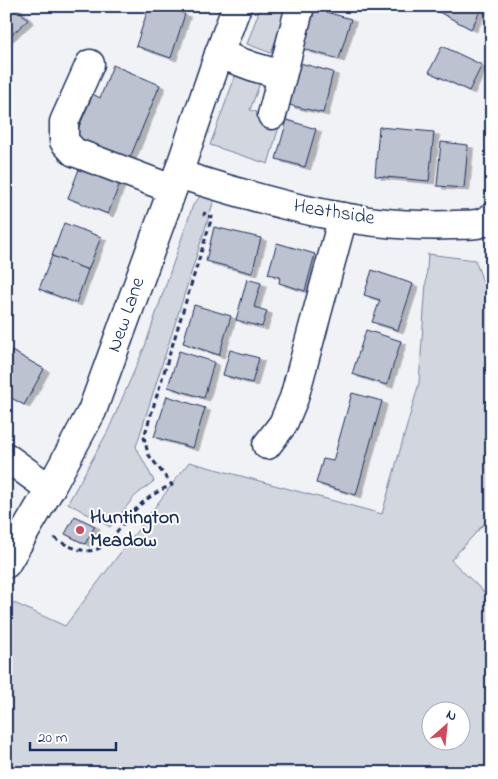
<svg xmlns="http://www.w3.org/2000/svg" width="498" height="779" font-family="'Indie Flower',sans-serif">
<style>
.green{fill:#d2d6df;stroke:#76829e;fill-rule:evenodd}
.building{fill:#bcc2d0;stroke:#1b2f5e;filter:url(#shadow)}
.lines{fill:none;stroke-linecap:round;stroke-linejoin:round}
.minor-casing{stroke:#1b2f5e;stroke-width:31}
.path{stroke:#1b2f5e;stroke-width:3;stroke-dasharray:5 4;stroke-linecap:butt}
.minor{stroke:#fff;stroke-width:28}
.poi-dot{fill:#d1495b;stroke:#fff;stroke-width:2}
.labels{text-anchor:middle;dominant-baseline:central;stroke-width:4;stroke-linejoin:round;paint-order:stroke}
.street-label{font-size:20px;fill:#1b2f5e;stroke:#fff}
.poi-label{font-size:20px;font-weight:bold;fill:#1b2f5e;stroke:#fff;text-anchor:start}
</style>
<defs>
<filter id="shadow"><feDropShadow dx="5.5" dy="3" stdDeviation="0" flood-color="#0004"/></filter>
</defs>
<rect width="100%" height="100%" fill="#f1f2f5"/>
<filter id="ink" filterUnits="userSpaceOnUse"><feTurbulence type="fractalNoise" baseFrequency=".02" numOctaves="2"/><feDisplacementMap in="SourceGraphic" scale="10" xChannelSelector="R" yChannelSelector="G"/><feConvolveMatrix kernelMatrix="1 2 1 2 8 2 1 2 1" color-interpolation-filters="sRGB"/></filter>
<g filter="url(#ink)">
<g class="green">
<path d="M 261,6 L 288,6 L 271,53 L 247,44 Z"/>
<path d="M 236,74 L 260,83 L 250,110 L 281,120 L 268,164 L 210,145 Z"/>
<path d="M 202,194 L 216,194 L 136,447 L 154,481 L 135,496 L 110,527 L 68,503 L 108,431 L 145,346 L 193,205 Z"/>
<path d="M 428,254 L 475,260 L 488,295 L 492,297 L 492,515 L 451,560 L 492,600 L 492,773 L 6,773 L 6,612 L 12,602 L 65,626 L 189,462 L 382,514 L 419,383 ZM 430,712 L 460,712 L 460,742 L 430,742 Z"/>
</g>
<g class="building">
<path d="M 6,6 L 15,6 L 28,20 L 8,38 L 6,36 Z"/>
<path d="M 149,6 L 160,6 L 185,14 L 171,58 L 136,46 Z"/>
<path d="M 439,6 L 483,6 L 471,29 L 437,11 Z"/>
<path d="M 315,9 L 351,19 L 339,59 L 303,49 Z"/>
<path d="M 442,46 L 482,65 L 469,91 L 429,72 Z"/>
<path d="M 300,63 L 333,72 L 323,113 L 289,105 Z"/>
<path d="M 113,65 L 160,85 L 127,165 L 72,143 L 93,94 L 100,98 Z"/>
<path d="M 287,120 L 316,129 L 305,167 L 276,159 Z"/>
<path d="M 379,127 L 434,132 L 429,181 L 375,176 Z"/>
<path d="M 441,142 L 468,145 L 464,188 L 437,186 Z"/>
<path d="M 81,164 L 121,180 L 108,214 L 68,198 Z"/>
<path d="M 64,223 L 101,237 L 88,270 L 52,256 Z"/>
<path d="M 214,227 L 261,238 L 252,273 L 206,261 Z"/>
<path d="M 277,243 L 315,254 L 305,291 L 279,283 L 280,277 L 268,274 Z"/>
<path d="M 52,256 L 88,270 L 76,303 L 39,289 Z"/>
<path d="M 372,270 L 413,284 L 398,330 L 372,322 L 380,300 L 364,295 Z"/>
<path d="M 247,279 L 261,283 L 254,307 L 267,311 L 262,327 L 236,320 Z"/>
<path d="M 194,305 L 231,316 L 219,355 L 183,343 Z"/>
<path d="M 366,330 L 401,341 L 387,385 L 352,374 Z"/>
<path d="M 230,350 L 259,358 L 252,383 L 223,375 Z"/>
<path d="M 12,351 L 44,369 L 24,405 L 6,395 L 6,362 Z"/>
<path d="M 179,351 L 214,362 L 204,398 L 168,387 Z"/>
<path d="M 352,393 L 382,401 L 356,495 L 316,483 L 323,459 L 333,461 Z"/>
<path d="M 167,396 L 205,408 L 193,448 L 154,437 Z"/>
<path d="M 75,516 L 95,526 L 85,544 L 65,534 Z"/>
</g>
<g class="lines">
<defs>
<g id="minor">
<path d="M 219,54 L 254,67 L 282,75"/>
<path d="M 90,64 L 64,122 L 64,141 L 74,152 L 172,189"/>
<path d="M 272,115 L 300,6"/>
<path d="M 178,174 C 267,202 358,229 453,225 C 467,224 481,227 492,217"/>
<path d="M 267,445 L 283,424 L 294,398 L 343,217"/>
<path d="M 6,457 L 50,489"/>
<path d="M 6,564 L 50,489 L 92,411 L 178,174 L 219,54 L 237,6"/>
</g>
</defs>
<use href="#minor" class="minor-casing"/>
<path class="path" d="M 54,538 C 105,568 105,540 137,508 C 148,497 158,491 172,485 L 148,454 L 144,437 L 212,217 L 204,215 L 205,212"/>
<use href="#minor" class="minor"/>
</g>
</g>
<circle class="poi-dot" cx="80" cy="530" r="5"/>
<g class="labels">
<g class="street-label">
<text transform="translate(334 213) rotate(9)">Heathside</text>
<text transform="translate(127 315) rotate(-71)">New Lane</text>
</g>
<g class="poi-label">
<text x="90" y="518">Huntington<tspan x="90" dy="23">Meadow</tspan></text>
</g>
</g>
<rect width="498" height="779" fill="none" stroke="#fff" stroke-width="25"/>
<rect x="12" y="12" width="473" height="754" fill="none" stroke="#1b2f5e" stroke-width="2" filter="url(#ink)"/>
<g transform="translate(446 726) rotate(27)"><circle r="24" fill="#ffffff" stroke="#a4acbf"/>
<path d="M0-4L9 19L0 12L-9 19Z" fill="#d1495b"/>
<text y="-8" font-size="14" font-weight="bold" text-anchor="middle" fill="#1b2f5e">N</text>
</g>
<path d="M30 742v8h86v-8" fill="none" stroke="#1b2f5e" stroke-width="2.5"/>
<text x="38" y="742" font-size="15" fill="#1b2f5e" stroke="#ffffff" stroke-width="4" paint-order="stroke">20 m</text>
</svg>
